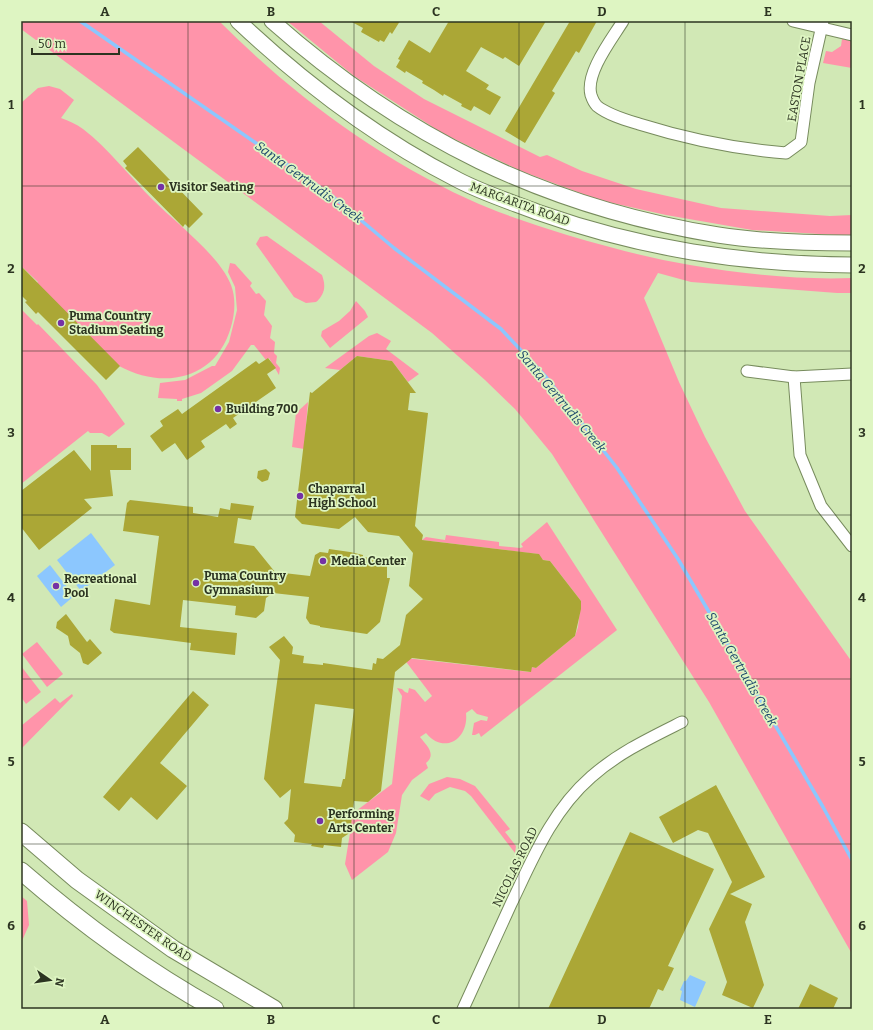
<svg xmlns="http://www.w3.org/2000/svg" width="873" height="1030" font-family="Bitter,serif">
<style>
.green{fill:#ff94aa}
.water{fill:#8cc7fe}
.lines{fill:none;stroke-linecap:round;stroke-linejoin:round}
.stream{stroke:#8cc7fe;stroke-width:3.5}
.building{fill:#aba736;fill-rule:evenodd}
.street-casing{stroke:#778b5d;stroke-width:13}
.secondary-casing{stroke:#778b5d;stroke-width:17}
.primary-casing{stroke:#778b5d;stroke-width:19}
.street{stroke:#fff;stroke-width:11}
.secondary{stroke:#fff;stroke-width:15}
.primary{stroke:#fff;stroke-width:17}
.grid{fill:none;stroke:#2c3421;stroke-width:1;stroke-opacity:0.55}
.poi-dot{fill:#7531a5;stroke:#def5c2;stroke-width:1.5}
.labels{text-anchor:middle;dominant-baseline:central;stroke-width:3.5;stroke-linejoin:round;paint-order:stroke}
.street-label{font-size:12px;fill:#2c3421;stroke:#def5c2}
.poi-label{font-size:12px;font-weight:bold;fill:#2c3421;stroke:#def5c2;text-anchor:start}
.water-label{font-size:13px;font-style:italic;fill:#1d476c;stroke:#def5c2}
.neatline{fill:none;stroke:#2c3421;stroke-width:1.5}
.grid-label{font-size:13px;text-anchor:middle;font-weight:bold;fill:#2c3421}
</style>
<rect width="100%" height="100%" fill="#d1e8b5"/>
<g class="green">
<path d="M 21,21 L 219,21 C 291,93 375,156 468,199 C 500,214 533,224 567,235 C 608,247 648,258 690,265 C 744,274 798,280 852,278 L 852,293 L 837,293 L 691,282 L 658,273 L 644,298 L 679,382 L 705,437 L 745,511 L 852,662 L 852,954 L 709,702 L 552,454 L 515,409 L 485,380 L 432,333 L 21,29 Z"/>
<path d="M 287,21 L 319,21 L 374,66 L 424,99 L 540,157 L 547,155 L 582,171 L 636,189 L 721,208 L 830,216 L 852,215 L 852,236 L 752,230 L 666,215 L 599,200 L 521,171 L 442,133 L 354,76 Z"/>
<path d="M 842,39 L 852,41 L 852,68 L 823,63 L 826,51 L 832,52 L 841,46 Z"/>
<path d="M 49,86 L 60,89 L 74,100 L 61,118 C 69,121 76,124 83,129 C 109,149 130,177 153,200 C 175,222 220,256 231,285 C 236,298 235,313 231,327 C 216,380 163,390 119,366 L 34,286 L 38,282 L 21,266 L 21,103 L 38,88 Z"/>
<path d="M 267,236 L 322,275 C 326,286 325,294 316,302 L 306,303 L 294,297 L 256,244 L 260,237 Z"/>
<path d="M 230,263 L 235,264 L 252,283 L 250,286 L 256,294 L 259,293 L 266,301 L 264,315 L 272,326 L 270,338 L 275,342 L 274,353 L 277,356 L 276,363 L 280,368 L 279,375 L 269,358 L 266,360 L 254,345 L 251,345 L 232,371 L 201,393 L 182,399 L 182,401 L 177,401 L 177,399 L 158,398 L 160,383 L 185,380 L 212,366 L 215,366 L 229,342 L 237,310 L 235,287 L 228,272 Z"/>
<path d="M 356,301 L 365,311 L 368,317 L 330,348 L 321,336 L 322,331 L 339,321 L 350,311 Z"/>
<path d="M 21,309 L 37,325 L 38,324 L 97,385 L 125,424 L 109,437 L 102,433 L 90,433 L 88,431 L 21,484 Z"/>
<path d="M 377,333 L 391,341 L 386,349 L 419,374 L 408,382 L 392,361 L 357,356 L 340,370 L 325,368 L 369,336 Z"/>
<path d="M 308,402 L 304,449 L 292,447 L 296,413 Z"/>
<path d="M 547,522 L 617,630 L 481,737 L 479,733 L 475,735 L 472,735 L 474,723 L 481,720 L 487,721 L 488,717 L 477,714 L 472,709 L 466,713 C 469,739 444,755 426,733 L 420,737 C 426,745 437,754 426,763 L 428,768 L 412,780 L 402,795 L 396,833 L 388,852 L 352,880 L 345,864 L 350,833 L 354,830 L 351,825 L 352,814 L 392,784 L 402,696 L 397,688 L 402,689 L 405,692 L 408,693 L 409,688 L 415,690 L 425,702 L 432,696 L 404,659 L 406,658 L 530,672 L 532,667 L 536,668 L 575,636 L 578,627 L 581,601 L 550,561 L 543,560 L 538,554 L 422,540 L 426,537 L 445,540 L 446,535 L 499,542 L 499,546 L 520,548 L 523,547 L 521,544 Z"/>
<path d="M 37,642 L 63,674 L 47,687 L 22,654 Z"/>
<path d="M 21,666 L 41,692 L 26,704 L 21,697 Z"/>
<path d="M 72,694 L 73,696 L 21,749 L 21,726 L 55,698 L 60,703 Z"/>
<path d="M 447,777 L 460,779 L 475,786 L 510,829 L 505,832 L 516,846 L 515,853 L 471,796 L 465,791 L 450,787 L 435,794 L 429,801 L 420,796 L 429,784 Z"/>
<path d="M 21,896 L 27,901 L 29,925 L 21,943 Z"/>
</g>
<g class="water">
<path d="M 91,533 L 115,565 L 81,591 L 57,560 Z"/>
<path d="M 50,565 L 74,596 L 61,607 L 37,576 Z"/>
<path d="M 690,975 L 706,982 L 695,1007 L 680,1000 L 682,991 L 680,990 L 684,981 L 686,981 Z"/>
</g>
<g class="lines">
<path class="stream" d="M 80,21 L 331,195 L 394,248 L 501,329 L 546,377 L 617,468 L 678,559 L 823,807 L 852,860"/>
</g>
<g class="building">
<path d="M 350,21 L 400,21 L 392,34 L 390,32 L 384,42 L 380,40 L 379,42 L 361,32 L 363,28 Z"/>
<path d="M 449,21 L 546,21 L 519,66 L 505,57 L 503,59 L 481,47 L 466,71 L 489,85 L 486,89 L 501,97 L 490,115 L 474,106 L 471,111 L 461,106 L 462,104 L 444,94 L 443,96 L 434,90 L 422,83 L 423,81 L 406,71 L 405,73 L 396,67 L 400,60 L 398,59 L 409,40 L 430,53 Z"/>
<path d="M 570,21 L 597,21 L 579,53 L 576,51 L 552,91 L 555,93 L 525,143 L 505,131 Z"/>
<path d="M 138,147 L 203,214 L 189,228 L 185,224 L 183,227 L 125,168 L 127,166 L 123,161 Z"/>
<path d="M 21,266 L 120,366 L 106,380 L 38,312 L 36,314 L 25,302 L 27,301 L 21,295 Z"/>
<path d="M 357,356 L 392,361 L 416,393 L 410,393 L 408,410 L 428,413 L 415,526 L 423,535 L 422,540 L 539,554 L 543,560 L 550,561 L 581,601 L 581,609 L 575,636 L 536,668 L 532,667 L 531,672 L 412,658 L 395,672 L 381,791 L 368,802 L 354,801 L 351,825 L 354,830 L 342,838 L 341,847 L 324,845 L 323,848 L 311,846 L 312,844 L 294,842 L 295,835 L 284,823 L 288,819 L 291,789 L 280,798 L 264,779 L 280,660 L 269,647 L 284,636 L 293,647 L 292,654 L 304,656 L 303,663 L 323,665 L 323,663 L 372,670 L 373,663 L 376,664 L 377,658 L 383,659 L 400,645 L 406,615 L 423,599 L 409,586 L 413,553 L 399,536 L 368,532 L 355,517 L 339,529 L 302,524 L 295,517 L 310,392 L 312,393 ZM 315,704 L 354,709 L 345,779 L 343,779 L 341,787 L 304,783 Z"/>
<path d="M 268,358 L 276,368 L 267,374 L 276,388 L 233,418 L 237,424 L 230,429 L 226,424 L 201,441 L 205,447 L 187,460 L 175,443 L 162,452 L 150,436 L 163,426 L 160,421 L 178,409 L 182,414 L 256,361 L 259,364 Z"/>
<path d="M 91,445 L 117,445 L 117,448 L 131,448 L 131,470 L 110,470 L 113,496 L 84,499 L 92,508 L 39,550 L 21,527 L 21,491 L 74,450 L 91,471 Z"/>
<path d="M 266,469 L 270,473 L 268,480 L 262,482 L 257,478 L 258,471 Z"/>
<path d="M 130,500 L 193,507 L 193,513 L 218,517 L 220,508 L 230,510 L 231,503 L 254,506 L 251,520 L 238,518 L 234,543 L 254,546 L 275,572 L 310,576 L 315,555 L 320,552 L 328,553 L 329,549 L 350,552 L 363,555 L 363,557 L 383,560 L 387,564 L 387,578 L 390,578 L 380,622 L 367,634 L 320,627 L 320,626 L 310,624 L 306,618 L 309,597 L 273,593 L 266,598 L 264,611 L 256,618 L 235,615 L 236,606 L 183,600 L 180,627 L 237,633 L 235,655 L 190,650 L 191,643 L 114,633 L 110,630 L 115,599 L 150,605 L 159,536 L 123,531 L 127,503 Z"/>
<path d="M 66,614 L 87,642 L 90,639 L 102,653 L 88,665 L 83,663 L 80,653 L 70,645 L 68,636 L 56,628 L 57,622 Z"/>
<path d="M 193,691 L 209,705 L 160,763 L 187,786 L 157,820 L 131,797 L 119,811 L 103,797 Z"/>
<path d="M 716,785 L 765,877 L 730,894 L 752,904 L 745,922 L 764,985 L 753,1008 L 722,995 L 727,982 L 709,929 L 732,882 L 708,833 L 698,830 L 673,843 L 659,817 Z"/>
<path d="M 630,832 L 714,869 L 668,966 L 674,968 L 663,991 L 658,989 L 649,1009 L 548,1009 Z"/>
<path d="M 810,984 L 838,998 L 833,1009 L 798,1009 Z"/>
</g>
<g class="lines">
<defs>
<g id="street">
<path d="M 623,21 C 612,39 585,73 591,95 C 592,98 595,104 597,106 C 608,115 626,120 639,124 C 687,139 736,149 786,153 L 801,142 L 809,83 L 823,21"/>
<path d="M 793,21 L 852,35"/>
<path d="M 747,371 L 794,377 L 852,374"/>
<path d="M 794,377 L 800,455 L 821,506 L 852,546"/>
<path d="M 463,1009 C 479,974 495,939 511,904 C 533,858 552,811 591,777 C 618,753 650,738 682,722"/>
</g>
<g id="secondary">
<path d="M 238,21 C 305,84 376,138 458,180 C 483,193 511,202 537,212 C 642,249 741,264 852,265"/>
<path d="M 272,21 C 403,137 545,207 718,235 C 762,242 808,243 852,243"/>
</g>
<g id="primary">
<path d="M 21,832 L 77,880 L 173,949 L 274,1009"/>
<path d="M 21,871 C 81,923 145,970 215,1009"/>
</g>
</defs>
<use href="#street" class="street-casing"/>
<use href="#secondary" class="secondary-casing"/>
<use href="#primary" class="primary-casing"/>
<use href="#street" class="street"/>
<use href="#secondary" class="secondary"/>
<use href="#primary" class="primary"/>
</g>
<path class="grid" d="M 188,21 L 188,1009M 354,21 L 354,1009M 519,21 L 519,1009M 685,21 L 685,1009M 21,186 L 852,186M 21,351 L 852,351M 21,515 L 852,515M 21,679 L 852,679M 21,844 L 852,844"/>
<g class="poi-dot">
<circle cx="161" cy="187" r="4"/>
<circle cx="61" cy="323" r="4"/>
<circle cx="218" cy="409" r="4"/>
<circle cx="300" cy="496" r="4"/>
<circle cx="323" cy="561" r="4"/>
<circle cx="196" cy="583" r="4"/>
<circle cx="56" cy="586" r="4"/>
<circle cx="320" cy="821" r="4"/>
</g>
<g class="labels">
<g class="street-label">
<text transform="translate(799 79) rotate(-80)">EASTON PLACE</text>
<text transform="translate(520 204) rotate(20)">MARGARITA ROAD</text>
<text transform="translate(515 867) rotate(-64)">NICOLAS ROAD</text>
<text transform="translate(143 926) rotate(35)">WINCHESTER ROAD</text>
</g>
<g class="poi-label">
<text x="169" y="187">Visitor Seating</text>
<text x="69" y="316">Puma Country<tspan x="69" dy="14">Stadium Seating</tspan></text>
<text x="226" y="409">Building 700</text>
<text x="308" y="489">Chaparral<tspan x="308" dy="14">High School</tspan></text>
<text x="331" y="561">Media Center</text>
<text x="204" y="576">Puma Country<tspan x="204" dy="14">Gymnasium</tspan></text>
<text x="64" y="579">Recreational<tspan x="64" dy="14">Pool</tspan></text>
<text x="328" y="814">Performing<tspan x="328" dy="14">Arts Center</tspan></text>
</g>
<g class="water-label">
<text transform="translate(309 182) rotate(36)">Santa Gertrudis Creek</text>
<text transform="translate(562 401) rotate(50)">Santa Gertrudis Creek</text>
<text transform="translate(742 669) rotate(60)">Santa Gertrudis Creek</text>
</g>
</g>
<rect width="873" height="1030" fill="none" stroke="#def5c2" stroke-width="44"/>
<g transform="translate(50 980) rotate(103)" stroke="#def5c2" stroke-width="3" paint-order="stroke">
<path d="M0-3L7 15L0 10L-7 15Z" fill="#2c3421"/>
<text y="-6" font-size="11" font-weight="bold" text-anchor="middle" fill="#2c3421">N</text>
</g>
<path d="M32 48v6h87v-6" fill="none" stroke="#2c3421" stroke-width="2"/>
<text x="38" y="48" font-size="12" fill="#2c3421" stroke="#def5c2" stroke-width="3" paint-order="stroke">50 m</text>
<rect x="22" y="22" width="829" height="986" class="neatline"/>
<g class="grid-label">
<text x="105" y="16">A</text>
<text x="271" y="16">B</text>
<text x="436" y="16">C</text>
<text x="602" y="16">D</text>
<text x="768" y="16">E</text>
<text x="11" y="109">1</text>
<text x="862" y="109">1</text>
<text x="11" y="273">2</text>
<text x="862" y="273">2</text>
<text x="11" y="437">3</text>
<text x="862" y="437">3</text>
<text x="11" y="602">4</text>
<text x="862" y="602">4</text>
<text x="11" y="766">5</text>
<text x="862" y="766">5</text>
<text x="11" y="930">6</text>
<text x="862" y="930">6</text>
<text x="105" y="1024">A</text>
<text x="271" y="1024">B</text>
<text x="436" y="1024">C</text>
<text x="602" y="1024">D</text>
<text x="768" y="1024">E</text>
</g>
</svg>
